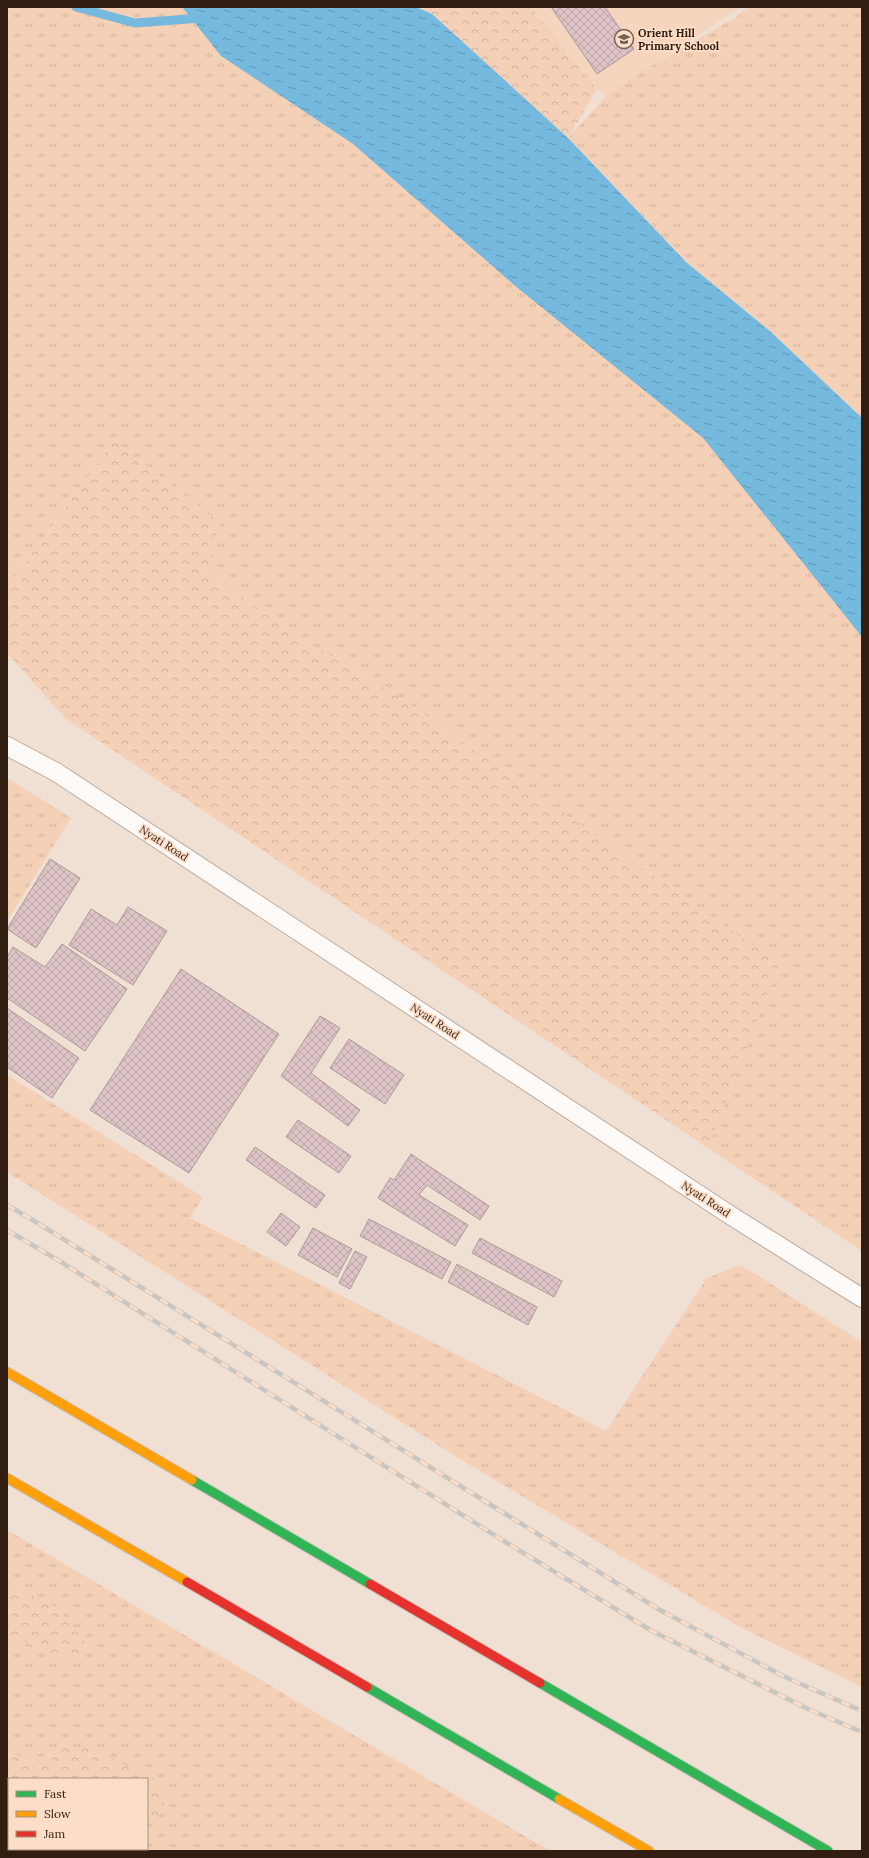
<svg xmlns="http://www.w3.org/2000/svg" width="869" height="1858" font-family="Lora,serif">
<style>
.built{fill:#f6d5be}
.grass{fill:url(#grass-tufts)}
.forest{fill:url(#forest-crowns)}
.water{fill:url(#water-ripples)}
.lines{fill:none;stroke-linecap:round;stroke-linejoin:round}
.stream{stroke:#75b9de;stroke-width:9}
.building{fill:url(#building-cross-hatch);stroke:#ad9b9a}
.lane-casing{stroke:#bcab9f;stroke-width:20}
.fast-casing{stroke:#c8beb6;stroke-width:11}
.slow-casing{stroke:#c8beb6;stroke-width:11}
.jam-casing{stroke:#c8beb6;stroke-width:11}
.lane{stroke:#fdfaf8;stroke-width:18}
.fast{stroke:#30b455;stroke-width:9}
.slow{stroke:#ff9f0a;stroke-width:9}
.jam{stroke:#e5322d;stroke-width:9}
.rail-casing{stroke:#cac5c0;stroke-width:4.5}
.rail{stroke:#fcddc7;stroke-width:3;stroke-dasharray:9;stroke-linecap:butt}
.labels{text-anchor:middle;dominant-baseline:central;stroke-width:3.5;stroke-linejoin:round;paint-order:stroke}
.poi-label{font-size:11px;font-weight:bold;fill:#311e10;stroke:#fcddc7;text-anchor:start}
.street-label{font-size:11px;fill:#311e10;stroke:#fcddc7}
</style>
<defs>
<pattern id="grass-tufts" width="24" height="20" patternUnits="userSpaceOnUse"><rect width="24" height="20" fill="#f4d0b6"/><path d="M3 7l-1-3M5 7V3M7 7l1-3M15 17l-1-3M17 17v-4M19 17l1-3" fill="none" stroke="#d2b29b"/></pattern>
<pattern id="forest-crowns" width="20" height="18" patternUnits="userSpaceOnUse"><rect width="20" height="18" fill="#f4d0b6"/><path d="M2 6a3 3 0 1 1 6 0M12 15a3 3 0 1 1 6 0" fill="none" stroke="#d2b29b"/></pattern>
<pattern id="water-ripples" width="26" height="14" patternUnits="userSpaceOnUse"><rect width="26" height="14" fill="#75b9de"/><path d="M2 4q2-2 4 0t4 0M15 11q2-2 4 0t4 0" fill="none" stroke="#6196b3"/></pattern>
<pattern id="building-cross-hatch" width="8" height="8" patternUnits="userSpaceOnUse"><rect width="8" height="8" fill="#ddc3c5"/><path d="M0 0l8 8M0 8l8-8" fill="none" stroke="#bea7a8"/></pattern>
</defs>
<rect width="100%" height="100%" fill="#f0dfd3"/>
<path class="built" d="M 531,7 L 741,7 L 606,96 L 597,89 Z"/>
<g class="grass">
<path d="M 7,7 L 182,7 L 221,56 L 353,144 L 514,285 L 703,438 L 862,637 L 862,1251 L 708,1148 L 778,964 L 392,692 L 295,635 L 207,571 L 220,523 L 114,441 L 7,588 Z"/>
<path d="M 749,7 L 862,7 L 862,418 L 771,332 L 686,262 L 568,138 L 606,96 L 641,72 L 736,17 Z"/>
<path d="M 7,778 L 71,818 L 7,921 Z"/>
<path d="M 7,1075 L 203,1197 L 190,1218 L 606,1431 L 707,1278 L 741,1265 L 862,1342 L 862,1687 L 738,1626 L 452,1454 L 7,1172 Z"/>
<path d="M 7,1530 L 550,1851 L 119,1851 L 120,1849 L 147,1849 L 147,1825 L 162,1812 L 155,1779 L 60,1748 L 29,1763 L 7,1748 L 7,1633 L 59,1657 L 58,1608 L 7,1583 Z"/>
</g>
<g class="forest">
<path d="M 416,7 L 531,7 L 597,89 L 568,138 L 432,14 Z"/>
<path d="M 114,441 L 220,523 L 207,571 L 295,635 L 392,692 L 779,964 L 708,1148 L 65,718 L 7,653 L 7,588 Z"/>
<path d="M 7,1583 L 58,1608 L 87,1645 L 83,1656 L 59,1657 L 7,1633 Z"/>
<path d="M 7,1748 L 29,1763 L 60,1748 L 88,1748 L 155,1779 L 166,1799 L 162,1812 L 147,1825 L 147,1779 L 9,1779 L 9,1849 L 120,1849 L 119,1851 L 7,1851 Z"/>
</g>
<path class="water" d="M 182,7 L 416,7 L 432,14 L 568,138 L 686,262 L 771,332 L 862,418 L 862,637 L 703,438 L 514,285 L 353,144 L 221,56 Z"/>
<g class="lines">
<path class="stream" d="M 76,7 L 135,23 L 202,18"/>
</g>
<g class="building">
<path d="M 551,7 L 605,7 L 634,49 L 597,74 Z"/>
<path d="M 50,859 L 80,878 L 36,948 L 7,929 Z"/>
<path d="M 128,907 L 167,931 L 133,985 L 69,945 L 91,909 L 117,925 Z"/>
<path d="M 62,944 L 127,989 L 85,1051 L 7,998 L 7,957 L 13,947 L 45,967 Z"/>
<path d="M 181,969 L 279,1034 L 189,1173 L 90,1110 Z"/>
<path d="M 7,1008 L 79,1058 L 52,1098 L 7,1067 Z"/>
<path d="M 320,1016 L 340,1028 L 311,1073 L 360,1110 L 348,1126 L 281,1076 Z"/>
<path d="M 349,1039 L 404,1075 L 385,1104 L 330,1068 Z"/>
<path d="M 298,1120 L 351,1156 L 339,1173 L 286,1137 Z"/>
<path d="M 255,1147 L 325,1195 L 316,1208 L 246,1160 Z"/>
<path d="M 411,1154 L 489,1206 L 480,1220 L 427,1185 L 419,1195 L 468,1225 L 455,1246 L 378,1198 L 390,1178 L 394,1180 Z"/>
<path d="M 281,1213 L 300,1227 L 286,1246 L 267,1232 Z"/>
<path d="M 369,1219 L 451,1262 L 442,1279 L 360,1236 Z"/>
<path d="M 313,1228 L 352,1249 L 337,1277 L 298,1255 Z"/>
<path d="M 480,1238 L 562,1281 L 554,1297 L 472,1253 Z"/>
<path d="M 355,1251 L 367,1257 L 350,1289 L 339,1283 Z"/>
<path d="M 457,1264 L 537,1307 L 528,1325 L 448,1282 Z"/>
</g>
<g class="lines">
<defs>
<path id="lane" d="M 7,746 L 56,772 L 730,1215 L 862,1298"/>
<g id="fast">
<path d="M 192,1480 L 370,1584"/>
<path d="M 540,1683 L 828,1851"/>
<path d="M 367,1687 L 559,1799"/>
</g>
<g id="slow">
<path d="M 7,1372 L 192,1480"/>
<path d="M 7,1478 L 187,1582"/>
<path d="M 559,1799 L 649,1851"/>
</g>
<g id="jam">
<path d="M 187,1582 L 367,1687"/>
<path d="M 370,1584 L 540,1683"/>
</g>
</defs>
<use href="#lane" class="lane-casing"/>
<use href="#fast" class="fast-casing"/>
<use href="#slow" class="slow-casing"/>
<use href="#jam" class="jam-casing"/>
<use href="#lane" class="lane"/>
<use href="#fast" class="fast"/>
<use href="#slow" class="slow"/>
<use href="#jam" class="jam"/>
<defs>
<g id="rail">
<path d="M 7,1205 L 36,1222 L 660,1610 L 783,1676 L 862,1711"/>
<path d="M 7,1230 L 61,1262 L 507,1543 L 652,1631 L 808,1709 L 862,1732"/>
</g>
</defs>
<use href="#rail" class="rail-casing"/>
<use href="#rail" class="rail"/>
</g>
<defs>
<symbol id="school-ring" viewBox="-11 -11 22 22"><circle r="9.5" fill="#fcddc7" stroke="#746254" stroke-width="1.5"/><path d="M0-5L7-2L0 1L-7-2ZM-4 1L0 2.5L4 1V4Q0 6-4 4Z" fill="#746254"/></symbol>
</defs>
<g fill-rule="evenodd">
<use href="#school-ring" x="613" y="28" width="22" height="22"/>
</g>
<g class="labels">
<g class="poi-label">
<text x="638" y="33">Orient Hill<tspan x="638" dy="13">Primary School</tspan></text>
</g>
<g class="street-label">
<text transform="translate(164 843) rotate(33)">Nyati Road</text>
<text transform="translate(435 1021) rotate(33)">Nyati Road</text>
<text transform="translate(706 1199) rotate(33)">Nyati Road</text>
</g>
</g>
<rect width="869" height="1858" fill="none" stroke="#311e10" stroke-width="16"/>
<rect x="8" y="1778" width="140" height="72" fill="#fcddc7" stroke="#ab917e"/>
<rect x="16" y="1791" width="20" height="6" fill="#30b455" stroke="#ab917e"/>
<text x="44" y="1798" font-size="12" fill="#311e10">Fast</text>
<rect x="16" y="1811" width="20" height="6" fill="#ff9f0a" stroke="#ab917e"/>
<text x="44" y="1818" font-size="12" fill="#311e10">Slow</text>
<rect x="16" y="1831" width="20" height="6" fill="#e5322d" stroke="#ab917e"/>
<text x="44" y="1838" font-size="12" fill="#311e10">Jam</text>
</svg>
